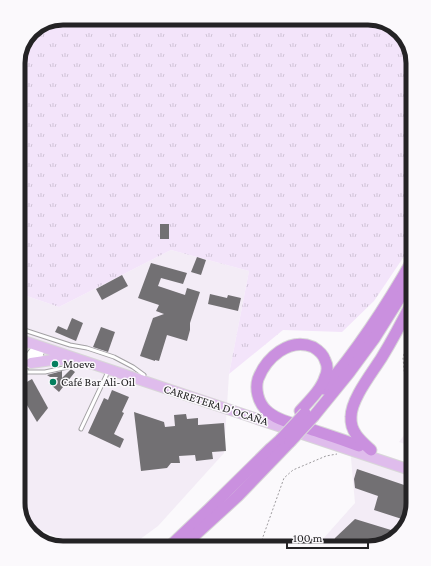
<svg xmlns="http://www.w3.org/2000/svg" width="431" height="566" font-family="'Crimson Pro',serif">
<style>
.built{fill:#f3ecf6}
.grass{fill:url(#grass-tufts)}
.building{fill:#727073}
.lines{fill:none;stroke-linecap:round;stroke-linejoin:round}
.service-casing{stroke:#a3a1a4;stroke-width:5}
.minor-casing{stroke:#a3a1a4;stroke-width:8}
.tertiary-casing{stroke:#a3a1a4;stroke-width:10}
.primary-casing{stroke:#d8d7d8;stroke-width:12}
.motorway-casing{stroke:#d8d7d8;stroke-width:13}
.path{stroke:#9e9c9f;stroke-width:1;stroke-dasharray:2 2;stroke-linecap:butt}
.service{stroke:#fff;stroke-width:3}
.minor{stroke:#fff;stroke-width:6}
.tertiary{stroke:#fff;stroke-width:8}
.primary{stroke:#dfbcec;stroke-width:10}
.motorway{stroke:#ca90df;stroke-width:11}
.motorway-bridge-casing{stroke:#d8d7d8;stroke-width:13;stroke-linecap:butt}
.motorway-bridge{stroke:#ca90df;stroke-width:11}
.poi-dot{fill:#047f5e;stroke:#fbf9fc;stroke-width:1.5}
.labels{text-anchor:middle;dominant-baseline:central;stroke-width:3;stroke-linejoin:round;paint-order:stroke}
.poi-label{font-size:12px;fill:#242325;stroke:#fbf9fc;text-anchor:start}
.street-label{font-size:12px;fill:#242325;stroke:#fbf9fc}
.rim{fill:none;stroke:#242325;stroke-width:5}
</style>
<defs>
<pattern id="grass-tufts" width="24" height="20" patternUnits="userSpaceOnUse"><rect width="24" height="20" fill="#f3e4fa"/><path d="M3 7l-1-3M5 7V3M7 7l1-3M15 17l-1-3M17 17v-4M19 17l1-3" fill="none" stroke="#d0c3d6"/></pattern>
</defs>
<rect width="100%" height="100%" fill="#fbf9fc"/>
<g class="built">
<path d="M 171,250 L 249,271 L 229,374 L 224,453 L 158,526 L 128,548 L 80,548 L 37,528 L 24,524 L 18,503 L 18,293 L 59,307 Z"/>
<path d="M 413,339 L 413,394 L 410,345 Z"/>
<path d="M 413,423 L 413,447 L 399,442 Z"/>
<path d="M 352,455 L 413,475 L 413,503 L 407,525 L 393,541 L 368,548 L 315,548 L 355,503 L 351,458 Z"/>
</g>
<path class="grass" d="M 63,18 L 371,18 L 406,38 L 413,63 L 413,191 L 410,195 L 407,252 L 374,301 L 342,332 L 283,330 L 229,374 L 249,271 L 171,250 L 59,307 L 18,293 L 18,60 L 33,29 Z"/>
<g class="building">
<rect x="160" y="224" width="9" height="15"/>
<path d="M 197,257 L 206,260 L 201,275 L 191,272 Z"/>
<path d="M 151,263 L 187,273 L 183,284 L 161,278 L 158,286 L 185,295 L 187,288 L 200,292 L 190,323 L 190,330 L 187,341 L 167,335 L 159,361 L 155,360 L 155,361 L 140,356 L 153,318 L 164,314 L 156,311 L 159,305 L 138,298 Z"/>
<path d="M 122,275 L 128,286 L 102,300 L 96,289 Z"/>
<path d="M 210,294 L 227,298 L 228,295 L 241,298 L 238,311 L 208,304 Z"/>
<path d="M 72,318 L 83,323 L 76,341 L 55,332 L 58,326 L 67,330 Z"/>
<path d="M 101,327 L 115,332 L 108,352 L 93,347 Z"/>
<path d="M 71,369 L 75,372 L 59,392 L 51,385 L 58,377 L 50,377 L 47,375 L 62,371 L 62,378 Z"/>
<path d="M 32,379 L 48,408 L 37,422 L 18,390 L 18,387 Z"/>
<path d="M 112,390 L 129,397 L 122,412 L 124,413 L 114,434 L 124,439 L 120,448 L 88,433 L 104,398 L 108,400 Z"/>
<path d="M 134,412 L 164,422 L 165,427 L 175,426 L 174,415 L 186,414 L 187,419 L 198,418 L 198,425 L 224,423 L 226,451 L 212,452 L 213,459 L 196,461 L 195,455 L 179,456 L 180,463 L 171,463 L 167,468 L 141,471 Z"/>
<path d="M 18,415 L 26,421 L 18,432 Z"/>
<path d="M 357,469 L 413,488 L 413,503 L 408,521 L 374,510 L 378,496 L 355,488 L 354,479 Z"/>
<path d="M 355,519 L 391,530 L 388,542 L 368,548 L 332,548 L 335,538 Z"/>
</g>
<g class="lines">
<defs>
<g id="service">
<path d="M 18,328 L 70,345 L 87,348 L 114,357 L 133,367 L 144,375"/>
<path d="M 25,367 L 27,372 L 45,372 L 68,367 L 71,363"/>
<path d="M 81,429 L 106,376 L 108,371"/>
</g>
<path id="minor" d="M 413,451 C 408,445 409,439 413,432"/>
<g id="tertiary">
<path d="M 18,353 L 24,365"/>
<path d="M 24,364 L 33,352 L 40,347"/>
<path d="M 18,368 C 29,362 41,362 40,347"/>
</g>
<g id="primary">
<path d="M 18,339 L 413,471"/>
<path d="M 31,363 L 52,360 L 69,360"/>
</g>
<g id="motorway">
<path d="M 324,389 C 358,349 387,305 413,259"/>
<path d="M 300,411 C 309,401 321,390 325,377 C 328,371 328,366 325,360 C 323,354 318,350 313,347 C 289,337 266,358 258,379 C 255,389 258,402 266,410 C 276,420 293,423 307,428 C 325,434 342,439 359,446"/>
<path d="M 314,416 L 349,373 L 374,339 L 413,277"/>
<path d="M 371,450 C 361,441 350,432 351,417 C 351,399 372,373 382,357 C 393,339 403,320 413,300"/>
<path d="M 168,548 L 209,509 L 271,448 L 281,439"/>
<path d="M 181,548 L 238,496 L 290,442"/>
</g>
</defs>
<use href="#service" class="service-casing"/>
<use href="#minor" class="minor-casing"/>
<use href="#tertiary" class="tertiary-casing"/>
<use href="#primary" class="primary-casing"/>
<use href="#motorway" class="motorway-casing"/>
<g class="path">
<path d="M 410,427 L 406,413 L 406,391 L 403,358 L 406,346 L 413,332"/>
<path d="M 259,548 L 284,478 L 293,470 L 326,456 L 337,454"/>
</g>
<use href="#service" class="service"/>
<use href="#minor" class="minor"/>
<use href="#tertiary" class="tertiary"/>
<use href="#primary" class="primary"/>
<use href="#motorway" class="motorway"/>
<defs>
<g id="motorway-bridge">
<path d="M 281,439 L 305,413"/>
<path d="M 290,442 L 314,416"/>
</g>
</defs>
<use href="#motorway-bridge" class="motorway-bridge-casing"/>
<use href="#motorway-bridge" class="motorway-bridge"/>
</g>
<g class="poi-dot">
<circle cx="55" cy="364" r="4"/>
<circle cx="53" cy="382" r="4"/>
</g>
<g class="labels">
<g class="poi-label">
<text x="63" y="364">Moeve</text>
<text x="61" y="382">Café Bar Ali-Oil</text>
</g>
<g class="street-label">
<text transform="translate(216 405) rotate(18)">CARRETERA D'OCAÑA</text>
</g>
</g>
<path d="M0 0H431V566H0ZM63 25H368A38 38 0 0 1 406 63V503A38 38 0 0 1 368 541H63A38 38 0 0 1 25 503V63A38 38 0 0 1 63 25Z" fill="#fbf9fc" fill-rule="evenodd"/>
<path class="rim" d="M63 25H368A38 38 0 0 1 406 63V503A38 38 0 0 1 368 541H63A38 38 0 0 1 25 503V63A38 38 0 0 1 63 25Z"/>
<path d="M287 542v6h81v-6" fill="none" stroke="#242325" stroke-width="2"/>
<text x="293" y="542" font-size="12" fill="#242325" stroke="#fbf9fc" stroke-width="3" paint-order="stroke">100 m</text>
</svg>
